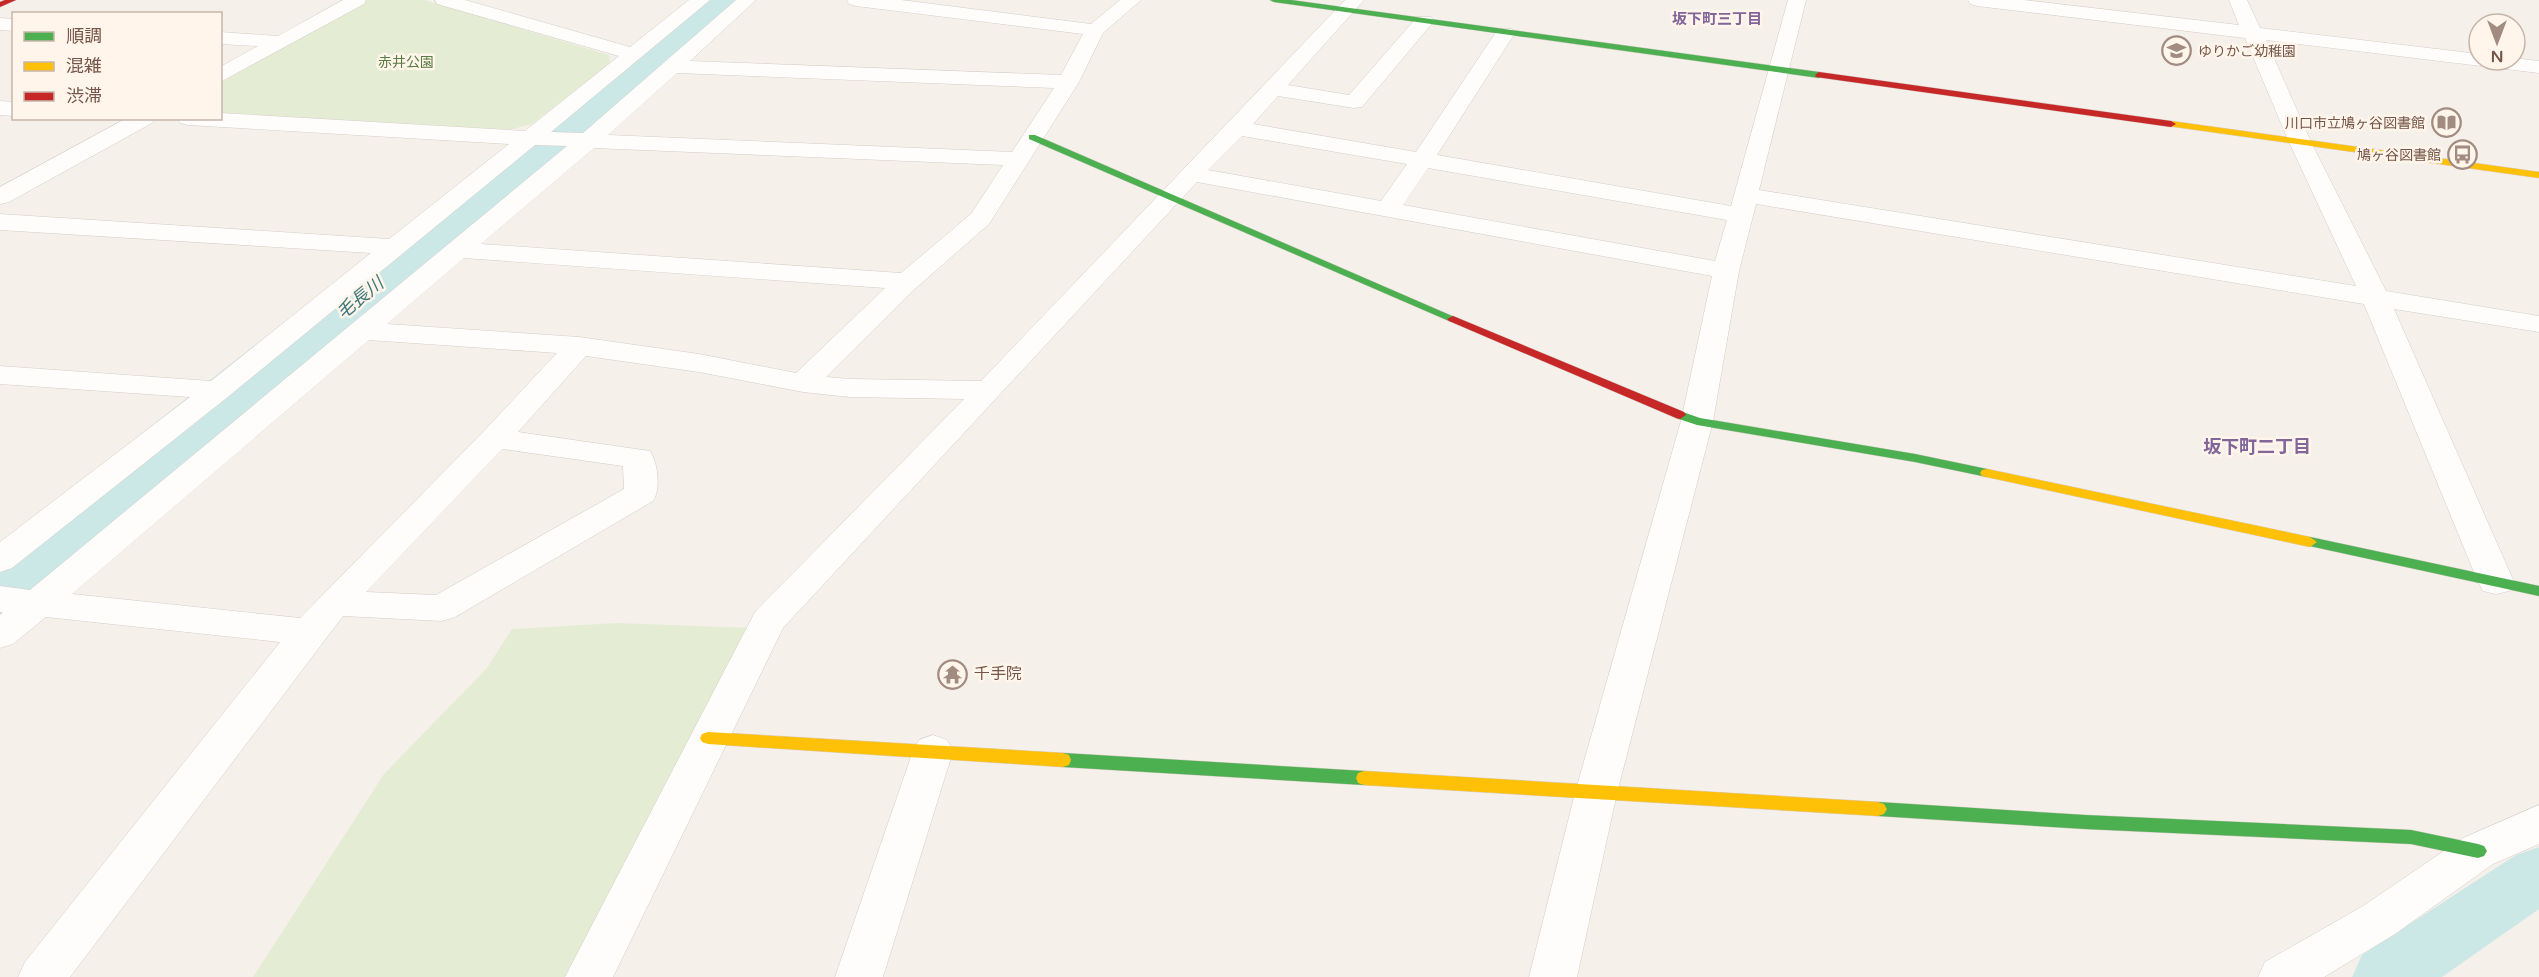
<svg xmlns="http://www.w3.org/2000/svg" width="2539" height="977" font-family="'Varela Round','Noto Sans JP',sans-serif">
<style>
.green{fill:#e4edd4}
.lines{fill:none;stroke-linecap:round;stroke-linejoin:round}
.canal{fill:#cbe8e7;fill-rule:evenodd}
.river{fill:#cbe8e7;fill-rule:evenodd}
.street-casing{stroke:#d5ccc6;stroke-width:1}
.fast-casing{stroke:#d6cbc6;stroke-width:1}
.slow-casing{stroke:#d6cbc6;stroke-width:1}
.jam-casing{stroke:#d6cbc6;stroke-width:1}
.street{fill:#fefdfc;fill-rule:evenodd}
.fast{fill:#4caf50;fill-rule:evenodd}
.slow{fill:#ffc107;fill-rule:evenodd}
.jam{fill:#c62828;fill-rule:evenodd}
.labels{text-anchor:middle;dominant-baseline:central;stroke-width:5;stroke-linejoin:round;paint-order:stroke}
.far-poi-label{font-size:14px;fill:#755549;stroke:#fff5eb;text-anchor:end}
.far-park-label{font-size:14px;fill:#587b41;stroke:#fff5eb}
.far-neighbourhood-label{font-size:15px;font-weight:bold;fill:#826599;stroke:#fff5eb}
.poi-label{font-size:16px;fill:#755549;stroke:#fff5eb;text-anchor:start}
.water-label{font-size:18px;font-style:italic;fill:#3c777b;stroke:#fff5eb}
.neighbourhood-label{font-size:18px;font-weight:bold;fill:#826599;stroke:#fff5eb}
</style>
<rect width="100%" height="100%" fill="#f6f0ea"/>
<g class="green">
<path d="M 367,0 L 424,0 L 609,55 L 610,63 L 532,124 L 509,130 L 221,113 L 220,83 Z"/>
<path d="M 617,623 L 752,628 L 567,977 L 253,977 L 384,774 L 487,668 L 512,629 Z"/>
</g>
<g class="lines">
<path class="canal" d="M 2539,847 L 2539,909 L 2442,977 L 2352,977 L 2362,955 L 2516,855 Z"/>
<path class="river" d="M 698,0 L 752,0 L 745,10 L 186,480 L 104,561 L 33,626 L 0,635 L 0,554 L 42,521 L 128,444 Z"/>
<defs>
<g id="street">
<path d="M 343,0 L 366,0 L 364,4 L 220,82 L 220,67 L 258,46 L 220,44 L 220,32 L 278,36 Z"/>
<path d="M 435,0 L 465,0 L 630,47 L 689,0 L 710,0 L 551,132 L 583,133 L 736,0 L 756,0 L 690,61 L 1061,75 L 1083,34 L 856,6 L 849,4 L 847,0 L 901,0 L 1091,24 L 1120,0 L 1141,0 L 1103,33 L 1079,82 L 989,224 L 917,287 L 826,377 L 850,379 L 981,381 L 1345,0 L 1364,0 L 1288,85 L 1349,95 L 1417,17 L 1431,17 L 1434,21 L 1362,107 L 1354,108 L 1278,96 L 1253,124 L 1416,152 L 1498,29 L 1512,29 L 1515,33 L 1437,155 L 1731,206 L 1788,0 L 1806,0 L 1759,190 L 2356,286 L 2289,142 L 2245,38 L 1977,6 L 1970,4 L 1968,0 L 2024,0 L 2239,25 L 2229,0 L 2247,0 L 2260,28 L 2479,54 L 2479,60 L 2515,60 L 2515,58 L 2539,61 L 2539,73 L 2266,40 L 2311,142 L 2386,291 L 2539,316 L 2539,332 L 2394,309 L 2514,582 L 2509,591 L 2496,594 L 2483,591 L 2478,582 L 2364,304 L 1756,204 L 1739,271 L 1713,421 L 1617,793 L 1577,977 L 1529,977 L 1575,793 L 1681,421 L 1712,276 L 1197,182 L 783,628 L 613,977 L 565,977 L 755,612 L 964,399 L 850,397 L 803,392 L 699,372 L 586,356 L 518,432 L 650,451 C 658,463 661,489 653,501 L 455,617 L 442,621 L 343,616 L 70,977 L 18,977 L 25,962 L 280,642 L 46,617 L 13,644 L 0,648 L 0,615 L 3,612 L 0,612 L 0,586 L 30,590 L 567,146 L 535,145 L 229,396 L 12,568 L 0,572 L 0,542 L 190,397 L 0,384 L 0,366 L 211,381 L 371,253 L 0,230 L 0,214 L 389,239 L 509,144 L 188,125 L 180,123 L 177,118 L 220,118 L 220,113 L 525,131 L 619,56 L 437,4 ZM 677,73 L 1054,88 L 1012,152 L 608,135 ZM 1242,136 L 1407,164 L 1381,201 L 1208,170 ZM 594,148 L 1003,165 L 971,214 L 901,273 L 481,244 ZM 1428,168 L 1727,220 L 1715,261 L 1403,205 ZM 464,258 L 885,288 L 796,373 L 699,354 L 579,337 L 387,324 ZM 369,340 L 557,353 L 484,431 L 300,618 L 72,594 ZM 502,449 L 623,466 L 624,489 L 436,595 L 366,592 Z"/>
<path d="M 0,18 L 14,19 L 14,31 L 0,30 Z"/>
<path d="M 0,101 L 14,102 L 14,116 L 0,115 Z"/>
<path d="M 127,118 L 155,118 L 152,123 L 9,202 L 0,204 L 0,187 Z"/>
<path d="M 933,735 L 947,740 L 953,751 L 883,977 L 835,977 L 913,751 L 919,740 Z"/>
<path d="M 2539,805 L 2539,844 L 2493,864 L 2395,934 L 2324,977 L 2258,977 L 2265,962 L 2363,906 L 2463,838 Z"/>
</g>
<g id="fast">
<path d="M 1270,0 L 1291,0 L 1819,72 L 1823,75 L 1819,78 L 1274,2 Z"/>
<path d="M 1029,135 L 1035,135 L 1459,319 L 1453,322 L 1449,321 L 1029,139 Z"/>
<path d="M 1680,411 L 1700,418 L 1915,454 L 1987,469 L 1994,473 L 1987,477 L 1915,462 L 1697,425 L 1676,418 L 1674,415 L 1676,412 Z"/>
<path d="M 2310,537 L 2539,586 L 2539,596 L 2305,545 L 2303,542 L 2305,539 Z"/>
<path d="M 1063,753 L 1364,771 L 1370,773 L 1372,778 L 1370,783 L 1364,785 L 1063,767 L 1057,765 L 1055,760 L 1057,755 Z"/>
<path d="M 1878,802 L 2085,815 L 2411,830 L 2478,844 L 2484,846 L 2487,851 L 2484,856 L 2478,858 L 2411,844 L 2085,829 L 1878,816 L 1872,814 L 1869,809 L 1872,804 Z"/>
</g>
<g id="slow">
<path d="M 2171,121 L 2539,172 L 2539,178 L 2168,126 L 2166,124 Z"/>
<path d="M 1987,469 L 2310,537 L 2317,542 L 2310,547 L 1982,476 L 1980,473 L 1982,470 Z"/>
<path d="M 708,732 L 1063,753 L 1069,755 L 1071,760 L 1069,765 L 1063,767 L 708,744 L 702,742 L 700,738 L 702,734 Z"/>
<path d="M 1364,771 L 1878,802 L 1884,804 L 1887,809 L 1884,814 L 1878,816 L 1364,785 L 1358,783 L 1356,778 L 1358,773 Z"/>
</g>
<g id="jam">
<path d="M 5,0 L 16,0 L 0,7 L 0,2 Z"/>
<path d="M 1819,72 L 2171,121 L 2176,124 L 2171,127 L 1816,77 L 1815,75 Z"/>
<path d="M 1453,316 L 1684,412 L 1686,415 L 1680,419 L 1676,418 L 1449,321 L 1447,319 Z"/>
</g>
</defs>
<use href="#street" class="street-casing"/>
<use href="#fast" class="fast-casing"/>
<use href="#slow" class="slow-casing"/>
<use href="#jam" class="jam-casing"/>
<use href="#street" class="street"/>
<use href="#fast" class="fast"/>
<use href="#slow" class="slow"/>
<use href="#jam" class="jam"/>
</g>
<defs>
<symbol id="school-ring" viewBox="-11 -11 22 22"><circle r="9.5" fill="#fff5eb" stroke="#a28b81" stroke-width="1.5"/><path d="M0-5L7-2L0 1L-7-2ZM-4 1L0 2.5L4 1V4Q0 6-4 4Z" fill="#a28b81"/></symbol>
<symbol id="library-ring" viewBox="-11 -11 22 22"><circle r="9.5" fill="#fff5eb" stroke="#a28b81" stroke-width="1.5"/><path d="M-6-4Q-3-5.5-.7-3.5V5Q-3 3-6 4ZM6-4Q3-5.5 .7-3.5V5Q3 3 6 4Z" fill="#a28b81"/></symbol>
<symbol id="bus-ring" viewBox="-11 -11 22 22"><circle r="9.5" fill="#fff5eb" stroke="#a28b81" stroke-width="1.5"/><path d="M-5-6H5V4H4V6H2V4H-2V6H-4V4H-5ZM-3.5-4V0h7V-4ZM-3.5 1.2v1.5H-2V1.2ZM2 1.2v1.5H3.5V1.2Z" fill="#a28b81"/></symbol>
<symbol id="temple-ring" viewBox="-11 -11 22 22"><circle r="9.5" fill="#fff5eb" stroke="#a28b81" stroke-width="1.5"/><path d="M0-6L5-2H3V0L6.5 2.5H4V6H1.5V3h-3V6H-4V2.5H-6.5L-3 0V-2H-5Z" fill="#a28b81"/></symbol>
</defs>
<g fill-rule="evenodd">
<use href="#school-ring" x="2160" y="34" width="33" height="33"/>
<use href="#library-ring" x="2430" y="106" width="33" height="33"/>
<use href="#bus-ring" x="2446" y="138" width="33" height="33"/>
<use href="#temple-ring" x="936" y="658" width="33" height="33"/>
</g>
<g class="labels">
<g class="far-poi-label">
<text x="2198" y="51" text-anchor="start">ゆりかご幼稚園</text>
<text x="2425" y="123">川口市立鳩ヶ谷図書館</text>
<text x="2441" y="155">鳩ヶ谷図書館</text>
</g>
<g class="far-park-label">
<text x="406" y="62">赤井公園</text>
</g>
<g class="far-neighbourhood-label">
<text x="1717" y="19">坂下町三丁目</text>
</g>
<g class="poi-label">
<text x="974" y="674">千手院</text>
</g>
<g class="water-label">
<text transform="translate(360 298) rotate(-39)">毛長川</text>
</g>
<g class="neighbourhood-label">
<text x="2257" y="447">坂下町二丁目</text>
</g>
</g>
<rect x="12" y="12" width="210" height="108" fill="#fff5eb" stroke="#c8b5aa" stroke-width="1.5"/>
<rect x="24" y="32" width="30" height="9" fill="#4caf50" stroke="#c8b5aa" stroke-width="1.5"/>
<text x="66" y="42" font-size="18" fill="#755549">順調</text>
<rect x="24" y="62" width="30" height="9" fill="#ffc107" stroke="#c8b5aa" stroke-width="1.5"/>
<text x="66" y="72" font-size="18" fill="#755549">混雑</text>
<rect x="24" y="92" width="30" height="9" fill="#c62828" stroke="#c8b5aa" stroke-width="1.5"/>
<text x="66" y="102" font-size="18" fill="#755549">渋滞</text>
<g transform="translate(2497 42) rotate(180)"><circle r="28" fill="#fff5eb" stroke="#c8b5aa" stroke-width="1.5"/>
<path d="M0-4.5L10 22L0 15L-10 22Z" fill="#a28b81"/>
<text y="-9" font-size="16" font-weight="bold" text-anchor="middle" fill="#755549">N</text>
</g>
</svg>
